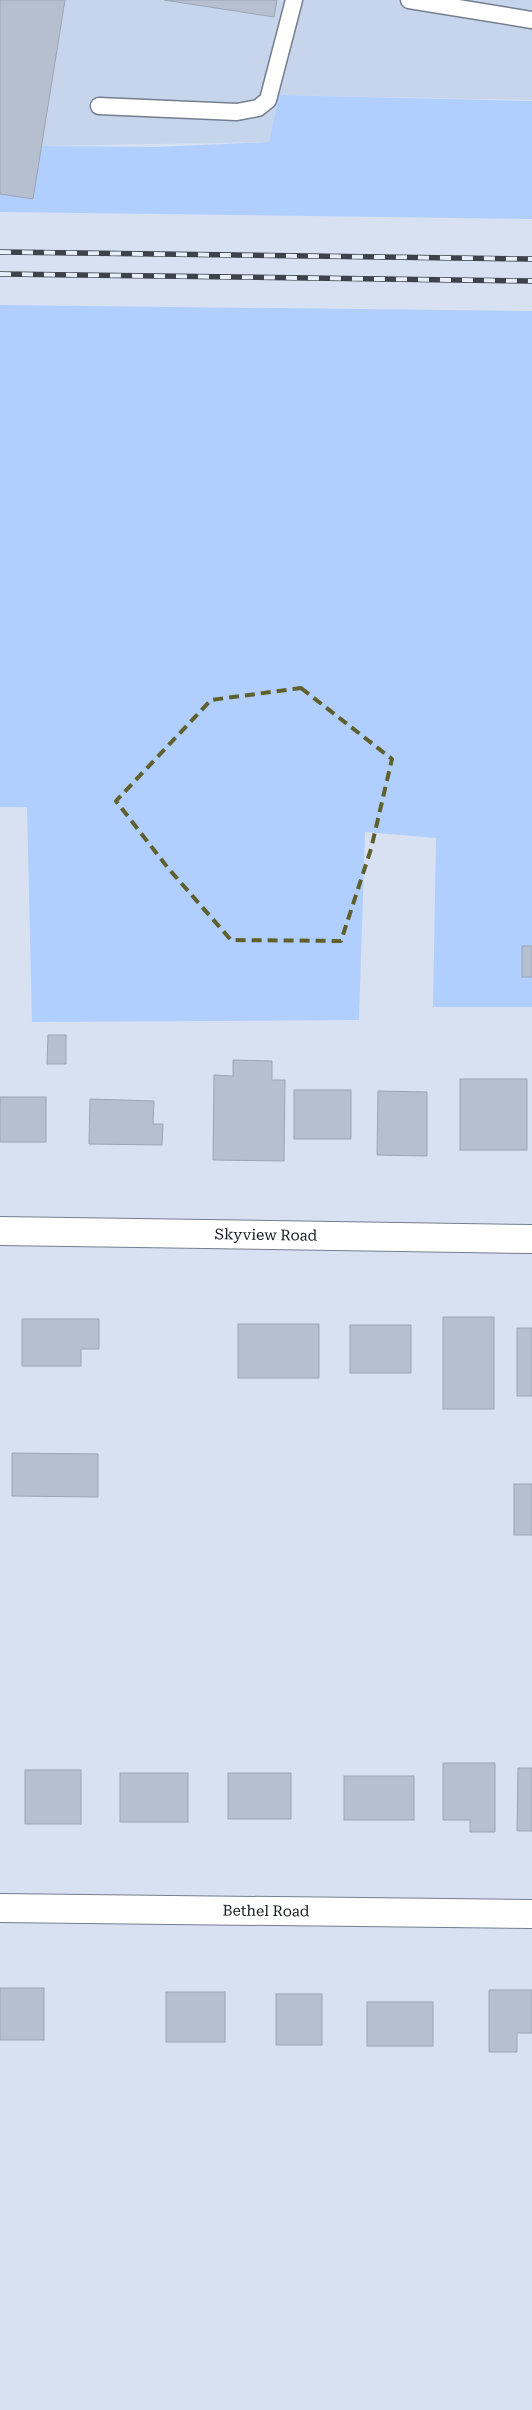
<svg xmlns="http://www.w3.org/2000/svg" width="532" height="2410" font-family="'Roboto Serif',serif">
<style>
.built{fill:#c6d5ec}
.green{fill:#b1cffe}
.building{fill:#b5bfd0;stroke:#9ba5b5}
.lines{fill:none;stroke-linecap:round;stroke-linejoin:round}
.service-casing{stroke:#757e8e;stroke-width:19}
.minor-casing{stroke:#757e8e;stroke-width:30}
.service{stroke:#fff;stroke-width:16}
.minor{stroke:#fff;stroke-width:28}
.rail-casing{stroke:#3d424b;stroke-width:5.5}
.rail{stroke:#e6effc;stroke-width:4;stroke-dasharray:11;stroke-linecap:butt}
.marked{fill:none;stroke:#5f602d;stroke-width:4;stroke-dasharray:10 6;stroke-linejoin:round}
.labels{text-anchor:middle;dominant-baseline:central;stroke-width:4;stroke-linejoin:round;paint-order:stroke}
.street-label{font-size:15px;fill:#14181e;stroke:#e6effc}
</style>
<rect width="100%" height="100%" fill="#d7e1f2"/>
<path class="built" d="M 0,0 L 532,0 L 532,100 L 279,95 L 269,142 L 42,146 L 33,199 Z"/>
<g class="green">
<path d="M 279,95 L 532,101 L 532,219 L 0,212 L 0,194 L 41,146 L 156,147 L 269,142 Z"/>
<path d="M 0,305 L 532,311 L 532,1007 L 433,1007 L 436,838 L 365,832 L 359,1020 L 32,1022 L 27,807 L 0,807 Z"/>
</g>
<g class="building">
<path d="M 0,0 L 65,0 L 33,199 L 0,194 Z"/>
<path d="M 164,0 L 277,0 L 274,17 Z"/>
<rect x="522" y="946" width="10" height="31"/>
<path d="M 48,1035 L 66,1035 L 66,1064 L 47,1064 Z"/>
<path d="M 233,1060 L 272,1061 L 272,1080 L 285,1080 L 284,1161 L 213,1160 L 214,1075 L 233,1076 Z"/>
<rect x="460" y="1079" width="67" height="71"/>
<rect x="294" y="1090" width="57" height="49"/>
<path d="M 378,1091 L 427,1092 L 427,1156 L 377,1155 Z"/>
<rect x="0" y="1097" width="46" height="45"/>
<path d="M 90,1099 L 154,1101 L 153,1124 L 163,1124 L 162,1145 L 89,1144 Z"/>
<rect x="443" y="1317" width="51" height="92"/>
<path d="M 22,1319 L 99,1319 L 99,1349 L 81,1349 L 81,1366 L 22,1366 Z"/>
<rect x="238" y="1324" width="81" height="54"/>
<rect x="350" y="1325" width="61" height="48"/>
<rect x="517" y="1328" width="15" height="68"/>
<path d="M 12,1453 L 98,1454 L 98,1497 L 12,1496 Z"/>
<rect x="514" y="1484" width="18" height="51"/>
<path d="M 443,1763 L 495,1763 L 495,1832 L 470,1832 L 470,1820 L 443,1820 Z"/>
<path d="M 518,1768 L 532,1768 L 532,1831 L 517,1831 Z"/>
<rect x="25" y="1770" width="56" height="54"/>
<rect x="120" y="1773" width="68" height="49"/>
<rect x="228" y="1773" width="63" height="46"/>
<rect x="344" y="1776" width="70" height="44"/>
<rect x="0" y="1988" width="44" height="52"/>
<path d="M 489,1990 L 532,1990 L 532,2033 L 517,2033 L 517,2052 L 489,2052 Z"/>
<rect x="166" y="1992" width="59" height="50"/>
<rect x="276" y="1994" width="46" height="51"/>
<rect x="367" y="2002" width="66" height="44"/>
</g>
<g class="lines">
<defs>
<g id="service">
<path d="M 409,0 L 532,20"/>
<path d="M 99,106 L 237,112 L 258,108 L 268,100 L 294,0"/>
</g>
<g id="minor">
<path id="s1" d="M 0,1231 L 532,1239"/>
<path id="s2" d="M 0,1908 L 532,1914"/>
</g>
</defs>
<use href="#service" class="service-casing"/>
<use href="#minor" class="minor-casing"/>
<use href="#service" class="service"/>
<use href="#minor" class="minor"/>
<defs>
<g id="rail">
<path d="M 0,252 L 532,259"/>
<path d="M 0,274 L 532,281"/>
</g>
</defs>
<use href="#rail" class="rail-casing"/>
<use href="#rail" class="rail"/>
</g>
<path class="marked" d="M 301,688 L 392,759 L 371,849 L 341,941 L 231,940 L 168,868 L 116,801 L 211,700 Z"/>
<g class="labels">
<g class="street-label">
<text stroke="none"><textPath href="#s1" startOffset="266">Skyview Road</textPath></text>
<text stroke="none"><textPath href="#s2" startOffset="266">Bethel Road</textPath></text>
</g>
</g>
</svg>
